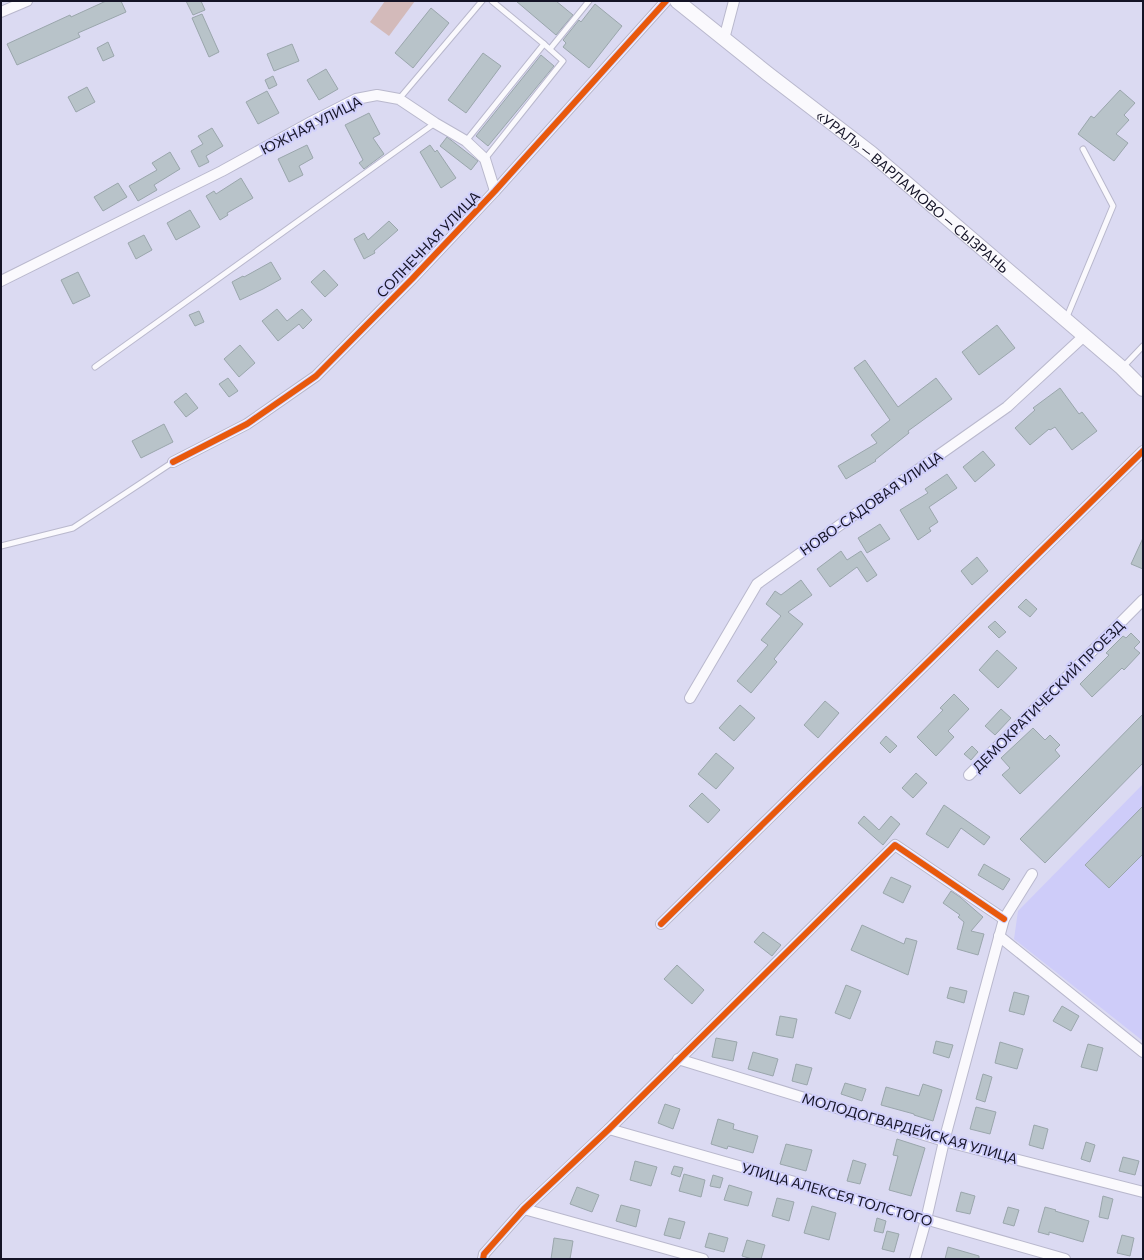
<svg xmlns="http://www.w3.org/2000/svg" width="1144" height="1260" font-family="Commissioner,sans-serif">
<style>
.built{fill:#ceccf9}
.green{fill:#d3baba}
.building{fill:#b8c3c9;stroke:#9aa6ac}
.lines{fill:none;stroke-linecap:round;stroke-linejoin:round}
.lane-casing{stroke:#b9b8cd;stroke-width:7}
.street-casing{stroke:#b9b8cd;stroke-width:12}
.secondary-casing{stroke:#b9b8cd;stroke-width:16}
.lane{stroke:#faf9fd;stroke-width:5}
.street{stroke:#faf9fd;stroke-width:10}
.secondary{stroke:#faf9fd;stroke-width:14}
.cycleway-casing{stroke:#d1d0fc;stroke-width:8}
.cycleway{stroke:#e8590c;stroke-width:6}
.labels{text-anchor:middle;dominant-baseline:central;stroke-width:4;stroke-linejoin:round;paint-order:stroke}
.street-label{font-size:14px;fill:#141326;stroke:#d1d0fc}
</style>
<rect width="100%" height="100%" fill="#dbdaf2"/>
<path class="built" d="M 1143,784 L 1143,1041 L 1014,939 L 1018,911 Z"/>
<path class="green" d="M 385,1 L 415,1 L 389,36 L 370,22 Z"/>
<g class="building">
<path d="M 106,1 L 121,1 L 126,12 L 78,33 L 80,37 L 17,65 L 7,44 L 70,15 L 71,17 Z"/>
<path d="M 186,1 L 201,1 L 205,10 L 193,15 Z"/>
<path d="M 516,1 L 556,1 L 573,15 L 556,35 Z"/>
<path d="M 595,4 L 622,26 L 589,68 L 563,47 L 566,43 L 563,40 L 579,20 L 581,22 Z"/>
<path d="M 431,8 L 449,23 L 413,68 L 395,53 Z"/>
<path d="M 202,14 L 219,52 L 209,57 L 192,18 Z"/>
<path d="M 108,42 L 114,56 L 103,61 L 97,48 Z"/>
<path d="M 292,44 L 299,61 L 274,71 L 267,54 Z"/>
<path d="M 483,53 L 501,66 L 466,113 L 448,100 Z"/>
<path d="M 541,55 L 554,66 L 488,146 L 476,136 Z"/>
<path d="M 326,69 L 338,89 L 319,100 L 307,80 Z"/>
<path d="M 273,76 L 277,85 L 269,89 L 265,80 Z"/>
<path d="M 87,87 L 95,102 L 76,112 L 68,97 Z"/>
<path d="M 1120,90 L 1135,103 L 1124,115 L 1129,120 L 1116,134 L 1128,143 L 1114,161 L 1078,134 L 1091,116 L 1094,118 Z"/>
<path d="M 267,91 L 279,113 L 258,124 L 246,102 Z"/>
<path d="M 369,113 L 380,134 L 373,138 L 384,154 L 364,169 L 359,163 L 363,160 L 345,125 Z"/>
<path d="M 212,128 L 223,146 L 206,156 L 209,162 L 199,167 L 191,151 L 203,144 L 198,136 Z"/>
<path d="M 447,137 L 478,161 L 471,170 L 440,146 Z"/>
<path d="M 307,145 L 313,158 L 299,166 L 303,175 L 289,182 L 278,159 Z"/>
<path d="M 430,145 L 435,152 L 437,150 L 456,178 L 441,188 L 420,152 Z"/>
<path d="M 170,152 L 180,169 L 154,185 L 157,190 L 138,201 L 129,186 L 157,170 L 152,163 Z"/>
<path d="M 241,178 L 253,198 L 227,213 L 228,215 L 220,220 L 206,196 L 214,191 L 216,194 Z"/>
<path d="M 118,183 L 127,197 L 103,211 L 94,197 Z"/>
<path d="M 190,210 L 200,227 L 176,240 L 167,223 Z"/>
<path d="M 389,221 L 398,230 L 374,251 L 375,253 L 364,259 L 354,239 L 364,233 L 368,240 Z"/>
<path d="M 144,235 L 152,250 L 136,259 L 128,243 Z"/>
<path d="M 271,262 L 281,279 L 263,289 L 240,300 L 232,282 L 243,276 L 244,277 Z"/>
<path d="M 324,270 L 338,285 L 325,297 L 311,282 Z"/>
<path d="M 78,272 L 90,296 L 73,304 L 61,280 Z"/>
<path d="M 277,309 L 287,321 L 302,309 L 312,320 L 303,329 L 299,324 L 278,341 L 262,321 Z"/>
<path d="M 199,311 L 204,322 L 195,326 L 189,315 Z"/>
<path d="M 997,325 L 1015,348 L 979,375 L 962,352 Z"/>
<path d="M 240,345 L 255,363 L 239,377 L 224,359 Z"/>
<path d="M 865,360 L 898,407 L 936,378 L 952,399 L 908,431 L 909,433 L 875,460 L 876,461 L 846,479 L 838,466 L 877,443 L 871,435 L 890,420 L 854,368 Z"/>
<path d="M 228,378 L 238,391 L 229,397 L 219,384 Z"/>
<path d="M 1060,388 L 1079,414 L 1082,412 L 1097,431 L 1072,450 L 1055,427 L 1050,430 L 1049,429 L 1030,445 L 1015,428 L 1035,410 L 1033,408 Z"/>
<path d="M 186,393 L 198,408 L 186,417 L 174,402 Z"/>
<path d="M 164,424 L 173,442 L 141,458 L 132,441 Z"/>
<path d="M 983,451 L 995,465 L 975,482 L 963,467 Z"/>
<path d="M 947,474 L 957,488 L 929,507 L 938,522 L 929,528 L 931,531 L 918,540 L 900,510 L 928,493 L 925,489 Z"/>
<path d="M 880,524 L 890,539 L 867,553 L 858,538 Z"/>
<path d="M 1143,538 L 1143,569 L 1131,564 Z"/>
<path d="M 841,551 L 847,560 L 861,551 L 877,575 L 867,582 L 857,567 L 830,587 L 817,569 Z"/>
<path d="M 977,557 L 988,571 L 972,585 L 961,571 Z"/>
<path d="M 801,580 L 812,595 L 788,612 L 803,624 L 774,659 L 777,662 L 751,693 L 737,681 L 768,645 L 761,640 L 781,616 L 766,604 L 775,591 L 781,595 Z"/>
<path d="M 1026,599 L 1037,609 L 1030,617 L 1018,607 Z"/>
<path d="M 995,621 L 1006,632 L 999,638 L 988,627 Z"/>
<path d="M 1131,633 L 1140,642 L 1134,648 L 1140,653 L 1124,670 L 1122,668 L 1092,697 L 1080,684 L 1109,655 L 1106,653 L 1123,636 L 1126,638 Z"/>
<path d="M 997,650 L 1017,668 L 998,688 L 979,670 Z"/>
<path d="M 954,694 L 969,709 L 948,731 L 954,737 L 936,756 L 917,737 L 943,710 L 940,708 Z"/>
<path d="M 825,701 L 839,713 L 818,738 L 804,725 Z"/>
<path d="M 740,705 L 755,718 L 734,741 L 719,728 Z"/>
<path d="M 1001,709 L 1011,718 L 995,735 L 985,726 Z"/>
<path d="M 1143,714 L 1143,763 L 1045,863 L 1020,839 Z"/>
<path d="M 1033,728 L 1045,740 L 1050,735 L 1060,745 L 1055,750 L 1060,756 L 1020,794 L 1002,775 L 1010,768 L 1001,758 Z"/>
<path d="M 886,736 L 897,746 L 890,753 L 880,743 Z"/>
<path d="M 972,746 L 978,752 L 971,760 L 964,754 Z"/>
<path d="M 716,753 L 734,768 L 716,789 L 698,774 Z"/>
<path d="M 916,773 L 927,783 L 913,798 L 902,788 Z"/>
<path d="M 702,793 L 720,810 L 708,823 L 689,806 Z"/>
<path d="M 944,805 L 990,837 L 984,845 L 961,828 L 948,848 L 926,834 Z"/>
<path d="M 1143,806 L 1143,854 L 1109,888 L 1085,865 Z"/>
<path d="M 864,816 L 879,830 L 891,816 L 900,824 L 883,845 L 858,823 Z"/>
<path d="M 984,864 L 1010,879 L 1003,890 L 978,875 Z"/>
<path d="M 891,877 L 911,886 L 903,903 L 883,893 Z"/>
<path d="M 951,891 L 960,897 L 983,917 L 971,931 L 984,934 L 978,955 L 957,949 L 964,922 L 958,917 L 960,915 L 943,903 Z"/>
<path d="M 862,925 L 904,944 L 906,938 L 917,941 L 908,975 L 851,950 Z"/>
<path d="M 763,932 L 781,945 L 772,956 L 754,942 Z"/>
<path d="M 677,965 L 704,990 L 692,1004 L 664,979 Z"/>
<path d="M 846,985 L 861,991 L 850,1019 L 835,1013 Z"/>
<path d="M 950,987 L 967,991 L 964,1003 L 947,998 Z"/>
<path d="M 1014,992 L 1029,996 L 1024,1015 L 1009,1011 Z"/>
<path d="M 1062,1006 L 1079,1016 L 1071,1031 L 1053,1021 Z"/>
<path d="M 780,1016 L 797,1019 L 793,1038 L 776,1035 Z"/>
<path d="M 716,1038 L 737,1042 L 733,1061 L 712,1057 Z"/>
<path d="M 936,1041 L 953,1045 L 949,1058 L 933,1053 Z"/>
<path d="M 1000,1042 L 1023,1049 L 1017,1069 L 995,1063 Z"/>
<path d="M 1088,1044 L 1103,1048 L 1097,1071 L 1081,1067 Z"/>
<path d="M 753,1052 L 778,1059 L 773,1076 L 748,1069 Z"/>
<path d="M 796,1064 L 812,1068 L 807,1085 L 792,1081 Z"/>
<path d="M 983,1074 L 992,1077 L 985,1102 L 976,1099 Z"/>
<path d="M 845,1083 L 866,1089 L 862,1101 L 841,1094 Z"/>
<path d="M 923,1084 L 942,1090 L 933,1121 L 914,1115 L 914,1114 L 881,1105 L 886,1087 L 919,1096 Z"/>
<path d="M 665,1104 L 680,1109 L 673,1129 L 658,1123 Z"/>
<path d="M 976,1107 L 996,1112 L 990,1134 L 970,1129 Z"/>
<path d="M 718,1119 L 734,1124 L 733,1129 L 758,1136 L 753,1153 L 728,1146 L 727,1149 L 711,1144 Z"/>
<path d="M 1034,1125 L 1048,1129 L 1043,1149 L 1029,1145 Z"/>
<path d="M 897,1139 L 925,1148 L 911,1196 L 889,1190 L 898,1156 L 893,1155 Z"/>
<path d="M 1086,1142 L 1095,1145 L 1090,1162 L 1081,1159 Z"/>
<path d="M 786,1144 L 812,1150 L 806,1171 L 780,1164 Z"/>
<path d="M 1123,1157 L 1139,1161 L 1135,1175 L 1119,1171 Z"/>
<path d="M 853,1160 L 866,1164 L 860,1184 L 847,1181 Z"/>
<path d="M 635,1161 L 657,1167 L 651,1186 L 630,1180 Z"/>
<path d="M 674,1166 L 683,1168 L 680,1177 L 671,1174 Z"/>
<path d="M 684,1174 L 705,1180 L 701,1197 L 679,1191 Z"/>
<path d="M 713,1175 L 723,1178 L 720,1188 L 710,1186 Z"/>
<path d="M 729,1185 L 752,1192 L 748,1206 L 724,1200 Z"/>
<path d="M 577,1187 L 599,1195 L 592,1212 L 570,1204 Z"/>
<path d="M 961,1192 L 975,1196 L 970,1214 L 956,1211 Z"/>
<path d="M 1103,1196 L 1113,1199 L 1108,1219 L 1099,1217 Z"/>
<path d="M 777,1198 L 794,1202 L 789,1221 L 772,1216 Z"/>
<path d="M 621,1205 L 640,1210 L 636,1227 L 616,1221 Z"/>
<path d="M 812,1206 L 836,1213 L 829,1240 L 804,1233 Z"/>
<path d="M 1008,1207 L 1019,1210 L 1014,1226 L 1003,1223 Z"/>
<path d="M 1045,1207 L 1056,1210 L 1055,1211 L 1089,1221 L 1083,1242 L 1049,1232 L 1049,1235 L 1038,1232 Z"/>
<path d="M 669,1218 L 685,1222 L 680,1239 L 664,1235 Z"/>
<path d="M 877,1218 L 886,1221 L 883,1233 L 874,1231 Z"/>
<path d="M 887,1231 L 899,1234 L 894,1252 L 882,1249 Z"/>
<path d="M 709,1233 L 728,1238 L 724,1252 L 705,1247 Z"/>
<path d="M 1122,1235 L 1134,1238 L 1130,1256 L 1117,1253 Z"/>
<path d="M 554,1238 L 573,1241 L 570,1259 L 551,1259 Z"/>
<path d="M 747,1240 L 765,1245 L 761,1259 L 752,1259 L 742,1256 Z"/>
<path d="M 948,1247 L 979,1256 L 979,1259 L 945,1259 Z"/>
</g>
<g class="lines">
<defs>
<g id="lane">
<path d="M 550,49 L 589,1"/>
<path d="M 399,99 L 482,1"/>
<path d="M 466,141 L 544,44 L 492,1"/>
<path d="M 485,159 L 563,61 L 544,44"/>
<path d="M 1066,319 L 1113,206 L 1083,149"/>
<path d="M 95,367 L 435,123"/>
<path d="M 1123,367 L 1143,346"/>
<path d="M 1,546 L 73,528 L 173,462"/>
</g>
<g id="street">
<path d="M 1,12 L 27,1"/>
<path d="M 724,39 L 734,1"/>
<path d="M 1,281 L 222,171 L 311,122 L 356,99 L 377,95 L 399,99 L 435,123 L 466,141 L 485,159 L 495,191"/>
<path d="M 173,462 L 247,424 L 316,376 L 412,279 L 495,191 L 666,1"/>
<path d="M 690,698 L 757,584 L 892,488 L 1007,407 L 1084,336"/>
<path d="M 969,775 L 1143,600"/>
<path d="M 661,924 L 1143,451"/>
<path d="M 999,936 L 1143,1052"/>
<path d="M 678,1059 L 944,1141 L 1143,1192"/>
<path d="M 609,1129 L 1065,1259"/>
<path d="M 524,1209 L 703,1259"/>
<path d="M 483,1259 L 484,1254 L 524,1209 L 609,1129 L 895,845 L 1004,919"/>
<path d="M 915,1259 L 926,1220 L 944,1141 L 1004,919 L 1032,874"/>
</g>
<g id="secondary">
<path id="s1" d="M 677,1 L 768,74 L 871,153 L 1122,368 L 1143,389"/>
</g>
</defs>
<use href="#lane" class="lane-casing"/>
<use href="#street" class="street-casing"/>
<use href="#secondary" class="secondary-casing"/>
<use href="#lane" class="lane"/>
<use href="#street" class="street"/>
<use href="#secondary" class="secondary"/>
<defs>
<g id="cycleway">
<path d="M 173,462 L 247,424 L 316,376 L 412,279 L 495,191 L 666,1"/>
<path d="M 661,924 L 1143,451"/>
<path d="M 483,1259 L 484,1254 L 524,1209 L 609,1129 L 895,845 L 1004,919"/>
</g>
</defs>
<use href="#cycleway" class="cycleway-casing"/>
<use href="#cycleway" class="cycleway"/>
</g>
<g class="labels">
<g class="street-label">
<text transform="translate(311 125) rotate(-27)">ЮЖНАЯ УЛИЦА</text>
<text stroke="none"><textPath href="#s1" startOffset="303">«УРАЛ» — ВАРЛАМОВО — СЫЗРАНЬ</textPath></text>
<text transform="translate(428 244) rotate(-46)">СОЛНЕЧНАЯ УЛИЦА</text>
<text transform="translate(871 503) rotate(-35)">НОВО-САДОВАЯ УЛИЦА</text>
<text transform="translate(1048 696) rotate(-45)">ДЕМОКРАТИЧЕСКИЙ ПРОЕЗД</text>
<text transform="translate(910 1128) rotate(16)">МОЛОДОГВАРДЕЙСКАЯ УЛИЦА</text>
<text transform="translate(837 1194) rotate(16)">УЛИЦА АЛЕКСЕЯ ТОЛСТОГО</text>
</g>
</g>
<rect width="1144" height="1260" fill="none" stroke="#141326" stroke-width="4"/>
</svg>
